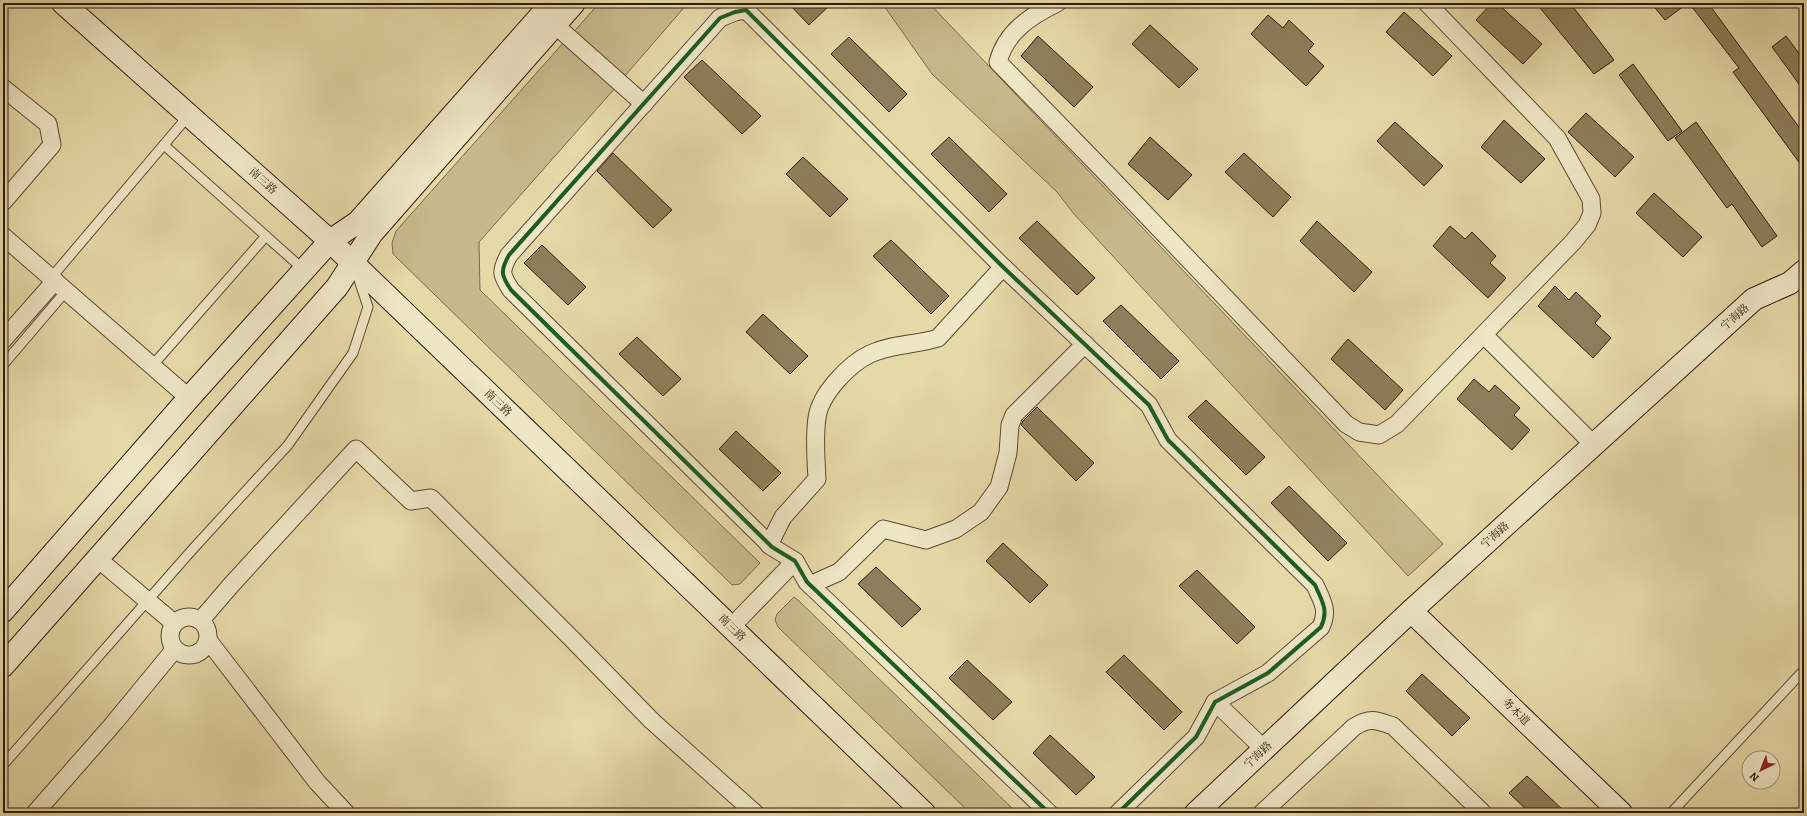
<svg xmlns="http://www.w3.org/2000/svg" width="1807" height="816" font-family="Alegreya,'Noto Serif SC',serif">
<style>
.green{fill:#c7b98d;stroke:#7a6a4a}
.building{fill:#8e7e5b;stroke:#2e1b08}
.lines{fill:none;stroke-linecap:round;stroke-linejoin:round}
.lane-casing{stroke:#5c4a30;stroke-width:11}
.street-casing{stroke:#5c4a30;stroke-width:19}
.secondary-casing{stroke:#2e1b08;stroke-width:24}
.lane{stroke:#efe6c6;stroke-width:9}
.street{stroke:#efe6c6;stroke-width:17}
.secondary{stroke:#efe6c6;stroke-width:22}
.cycleway-casing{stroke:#efe6c6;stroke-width:6}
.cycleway{stroke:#1b5e20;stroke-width:4}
.labels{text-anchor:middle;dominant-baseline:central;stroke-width:3.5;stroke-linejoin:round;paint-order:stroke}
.street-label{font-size:11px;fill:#2e1b08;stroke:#efe6c6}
</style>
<rect width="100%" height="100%" fill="#e6d9a8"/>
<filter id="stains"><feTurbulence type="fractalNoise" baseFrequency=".005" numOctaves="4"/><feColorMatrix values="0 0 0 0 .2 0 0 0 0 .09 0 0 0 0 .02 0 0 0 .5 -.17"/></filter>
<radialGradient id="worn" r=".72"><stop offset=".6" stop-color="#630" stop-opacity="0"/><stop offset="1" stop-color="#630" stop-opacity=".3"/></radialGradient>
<g class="green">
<path d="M 599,3 L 688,3 L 624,77 L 573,33 Z"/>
<path d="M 882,3 L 929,3 L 1443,544 L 1408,576 L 1074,214 L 1057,192 L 932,74 Z"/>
<path d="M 564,42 L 616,87 L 479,242 L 480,290 L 760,563 L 740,584 L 732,585 L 393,254 L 392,243 L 396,231 Z"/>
<path d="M 794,597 L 798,600 L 1017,813 L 970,813 L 778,627 L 775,620 L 777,614 Z"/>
</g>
<g class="building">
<path d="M 788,3 L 832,3 L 809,25 Z"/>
<path d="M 1492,3 L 1497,3 L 1542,44 L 1523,64 L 1476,20 Z"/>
<path d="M 1536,3 L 1570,3 L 1614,60 L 1594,74 Z"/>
<path d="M 1651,3 L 1688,3 L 1665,20 Z"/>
<path d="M 1689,3 L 1708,3 L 1804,134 L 1804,169 L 1733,72 L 1739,68 Z"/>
<path d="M 1404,12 L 1452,56 L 1433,76 L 1386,32 Z"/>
<path d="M 1268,15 L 1283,28 L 1289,20 L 1314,44 L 1308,51 L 1324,66 L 1306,86 L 1251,34 Z"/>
<path d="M 1150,25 L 1198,69 L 1179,88 L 1132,44 Z"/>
<path d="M 1038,36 L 1093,87 L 1074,107 L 1021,56 Z"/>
<path d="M 1786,36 L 1804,60 L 1804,91 L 1772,47 Z"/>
<path d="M 849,37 L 907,94 L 889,112 L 831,54 Z"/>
<path d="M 702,60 L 761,116 L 742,134 L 684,77 Z"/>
<path d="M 1633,64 L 1682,131 L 1668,141 L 1619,75 Z"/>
<path d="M 1586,113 L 1634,157 L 1615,177 L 1568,132 Z"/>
<path d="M 1504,120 L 1545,159 L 1521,183 L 1481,147 Z"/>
<path d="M 1395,122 L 1443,166 L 1424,186 L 1377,141 Z"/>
<path d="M 1696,122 L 1777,236 L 1762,247 L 1732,204 L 1727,208 L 1675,138 Z"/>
<path d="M 949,137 L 1007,194 L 989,212 L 931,154 Z"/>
<path d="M 1150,137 L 1192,175 L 1168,200 L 1128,164 Z"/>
<path d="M 613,153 L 672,210 L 653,228 L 597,171 Z"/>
<path d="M 1244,153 L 1291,197 L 1273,217 L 1225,172 Z"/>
<path d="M 803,157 L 848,199 L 830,217 L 786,174 Z"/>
<path d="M 1654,193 L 1702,237 L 1683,257 L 1636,213 Z"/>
<path d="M 1037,221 L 1095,278 L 1077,295 L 1019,238 Z"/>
<path d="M 1317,221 L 1372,272 L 1354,292 L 1300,241 Z"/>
<path d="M 1450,226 L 1465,239 L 1472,232 L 1496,256 L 1490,263 L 1506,278 L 1488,298 L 1433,246 Z"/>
<path d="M 891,240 L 949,296 L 931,314 L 873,256 Z"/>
<path d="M 542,245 L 586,287 L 568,305 L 524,263 Z"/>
<path d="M 1555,286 L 1569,300 L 1576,292 L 1601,316 L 1595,323 L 1611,338 L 1593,358 L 1538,306 Z"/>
<path d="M 1121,305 L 1179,361 L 1161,379 L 1103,321 Z"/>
<path d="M 763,314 L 808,356 L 790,374 L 746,332 Z"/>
<path d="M 637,337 L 681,379 L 663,396 L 619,354 Z"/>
<path d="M 1348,339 L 1403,390 L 1385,410 L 1331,359 Z"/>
<path d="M 1474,379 L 1489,392 L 1495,385 L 1520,408 L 1514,415 L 1530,430 L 1512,450 L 1457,399 Z"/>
<path d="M 1206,400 L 1265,457 L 1246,475 L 1188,417 Z"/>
<path d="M 1037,407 L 1094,463 L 1076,481 L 1021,425 L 1023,421 Z"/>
<path d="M 736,431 L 781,473 L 763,491 L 719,449 Z"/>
<path d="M 1289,486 L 1347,543 L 1328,561 L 1271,503 Z"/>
<path d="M 1003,543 L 1048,585 L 1030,603 L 986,561 Z"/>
<path d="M 876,567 L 921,609 L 902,627 L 858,584 Z"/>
<path d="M 1197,570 L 1255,627 L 1237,644 L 1179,586 Z"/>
<path d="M 1124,655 L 1182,712 L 1164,730 L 1106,672 Z"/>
<path d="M 967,660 L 1012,702 L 993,720 L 949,678 Z"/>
<path d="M 1422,674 L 1470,718 L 1452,736 L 1406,691 Z"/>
<path d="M 1050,735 L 1095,777 L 1076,795 L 1033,753 Z"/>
<path d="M 1527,776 L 1566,813 L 1530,813 L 1509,793 Z"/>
</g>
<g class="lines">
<defs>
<g id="lane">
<path d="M 164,145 L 304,270"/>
<path d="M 51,278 L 189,115"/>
<path d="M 3,365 L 66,291"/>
<path d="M 152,366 L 266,236"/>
<path d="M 3,765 L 192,550 L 288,445 L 353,353 L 368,307 L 357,274"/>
<path d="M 1671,813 L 1804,670"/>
</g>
<g id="street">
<path d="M 1057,3 C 1030,16 1006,32 998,62 L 1107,174 L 1346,424 L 1359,432 L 1379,435 L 1397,424 L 1573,242 L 1587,225 L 1592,213 L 1591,199 L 1557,138 L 1427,3"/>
<path d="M 555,25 L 644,104"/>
<path d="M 3,88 L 48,124 L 52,145 L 3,202"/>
<path d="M 3,236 L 189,398"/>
<path d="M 1484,335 L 1594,445"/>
<path d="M 3,340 L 55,281"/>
<path d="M 769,545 L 783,517 L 817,479 C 816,458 814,438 817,418 C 820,394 849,364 870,354 C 891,344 916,345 938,338 L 1003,267"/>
<path d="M 98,559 L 174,623"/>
<path d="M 810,585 L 839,572 L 883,529 L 926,540 L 956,529 L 981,512 L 999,487 L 1008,453 L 1010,425 L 1014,415 L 1085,344"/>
<circle cx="189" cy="636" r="19"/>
<path d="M 740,618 L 795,561"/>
<path d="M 201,620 L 232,584 L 356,449 L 411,501 L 431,498 L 573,640 L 652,721 L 755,813"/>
<path d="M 208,640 L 317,782 L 346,813"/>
<path d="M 1215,702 L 1264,749"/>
<path d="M 35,813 L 114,723 L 174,650"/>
<path d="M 1049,813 L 807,582 L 795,561 L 772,547 L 511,290 C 501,275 500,271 509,255 L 720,18 L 735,12 L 746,10 L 1003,267 L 1149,405 L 1168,440 L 1315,585 C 1322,601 1329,610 1321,627 L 1268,673 L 1215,702 L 1196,737 L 1118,813"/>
<path d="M 1262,813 L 1354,727 C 1370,717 1376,720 1393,726 L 1483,813"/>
</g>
<g id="secondary">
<path d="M 63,3 L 330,241 L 924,813"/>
<path d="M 3,611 L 189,398 L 330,241 L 358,222 L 552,3"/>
<path d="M 1411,611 L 1621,813"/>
<path d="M 3,666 L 337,287 L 372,233 L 574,3"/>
<path d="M 1196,813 L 1411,611 L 1754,299 L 1790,283 L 1804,271"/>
</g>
</defs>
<use href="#lane" class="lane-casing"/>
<use href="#street" class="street-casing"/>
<use href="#secondary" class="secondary-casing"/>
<use href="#lane" class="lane"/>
<use href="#street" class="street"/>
<use href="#secondary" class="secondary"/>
<defs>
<path id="cycleway" d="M 1049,813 L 807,582 L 795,561 L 772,547 L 511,290 C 501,275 500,271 509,255 L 720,18 L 735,12 L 746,10 L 1003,267 L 1149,405 L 1168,440 L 1315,585 C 1322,601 1329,610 1321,627 L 1268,673 L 1215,702 L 1196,737 L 1118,813"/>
</defs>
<use href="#cycleway" class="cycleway-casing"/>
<use href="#cycleway" class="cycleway"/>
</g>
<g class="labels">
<g class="street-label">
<text transform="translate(263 181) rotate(42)">南三路</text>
<text transform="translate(1735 317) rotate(-42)">宁海路</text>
<text transform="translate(498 403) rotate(44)">南三路</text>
<text transform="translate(1495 535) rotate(-42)">宁海路</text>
<text transform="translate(732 628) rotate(44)">南三路</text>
<text transform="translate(1516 712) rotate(44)">务本道</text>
<text transform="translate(1258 755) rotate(-43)">宁海路</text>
</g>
</g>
<rect width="1807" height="816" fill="none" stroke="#e6d9a8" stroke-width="16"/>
<rect x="4" y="4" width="1799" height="808" fill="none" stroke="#2e1b08" stroke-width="2"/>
<rect x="8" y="8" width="1791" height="800" fill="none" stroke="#2e1b08"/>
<g transform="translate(1761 770) rotate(223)"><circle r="19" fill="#efe6c6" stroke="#a2957a"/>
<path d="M0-3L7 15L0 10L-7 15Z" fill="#8f2418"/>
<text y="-6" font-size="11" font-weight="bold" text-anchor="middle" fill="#2e1b08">N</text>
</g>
<rect width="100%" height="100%" filter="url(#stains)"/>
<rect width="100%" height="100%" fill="url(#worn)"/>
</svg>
